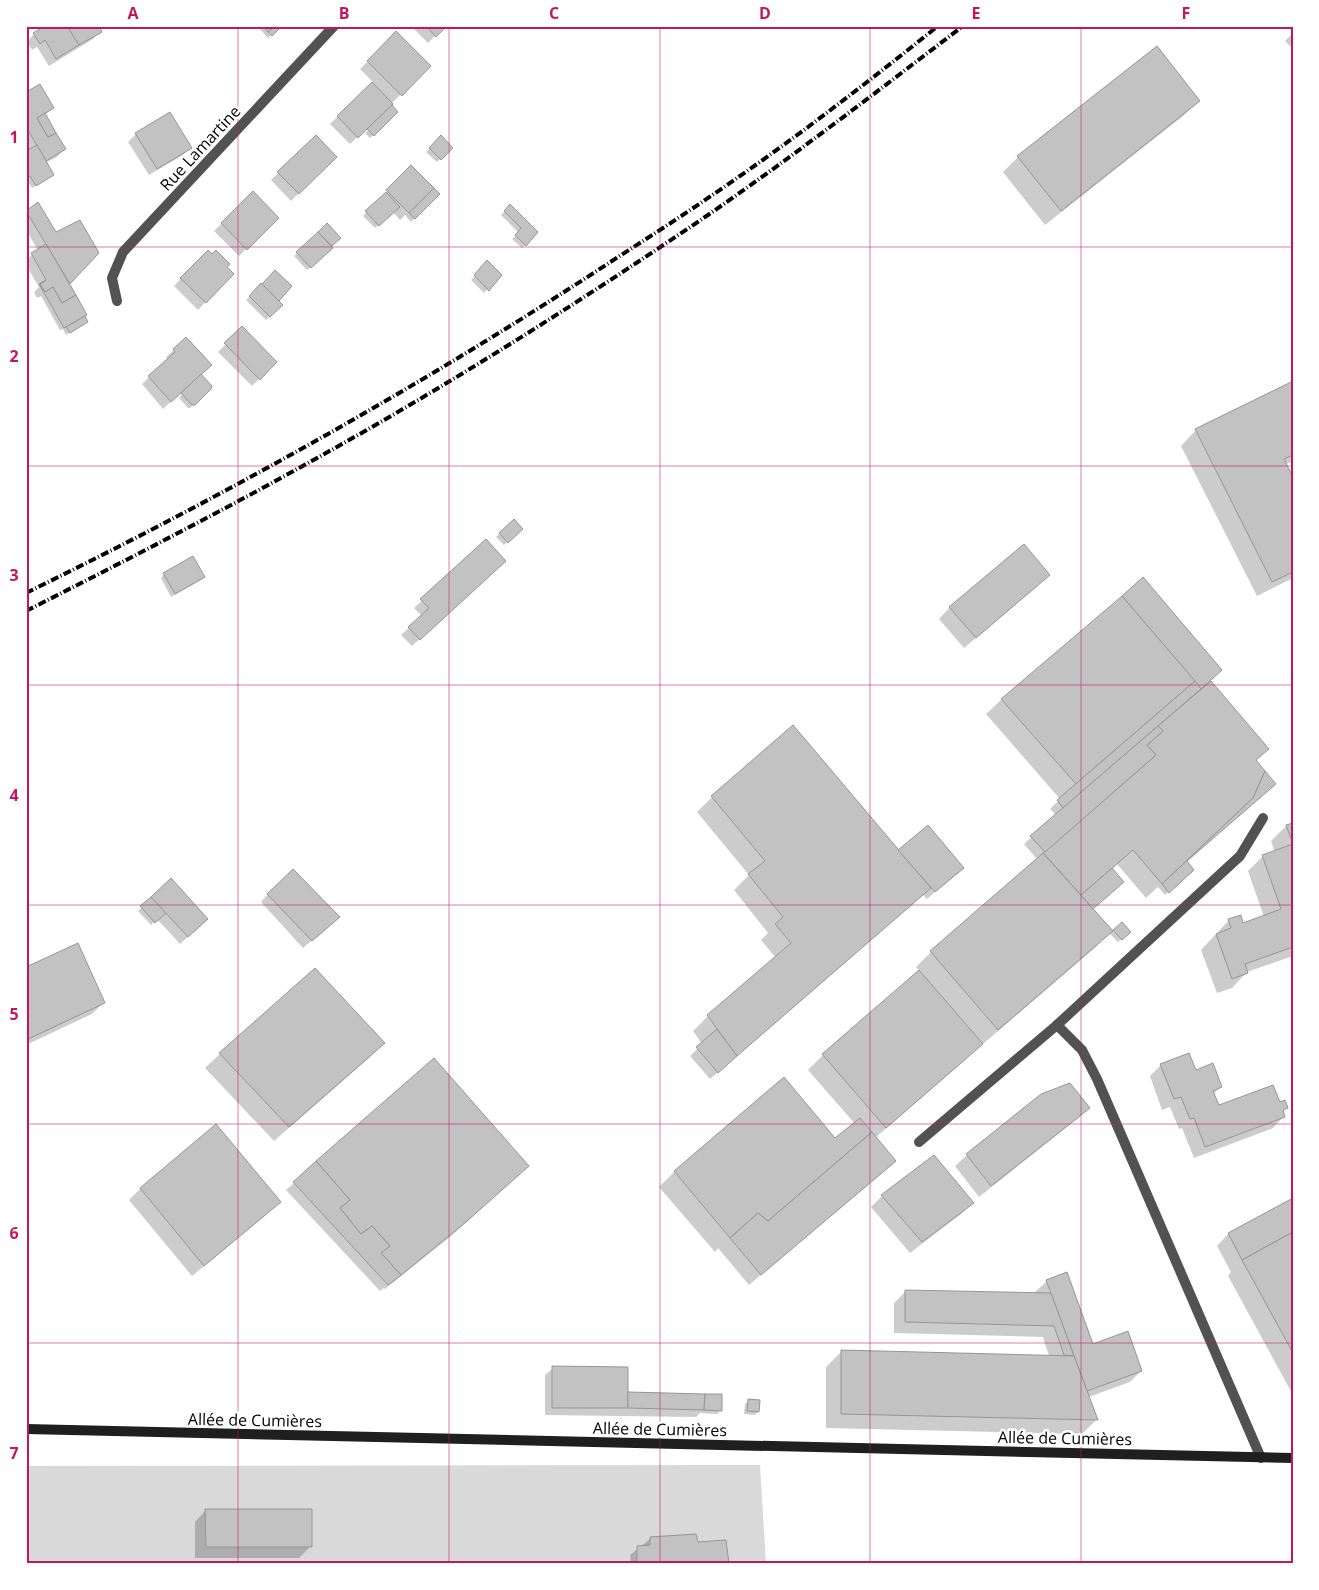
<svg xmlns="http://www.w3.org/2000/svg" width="1319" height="1590" font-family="'Open Sans',sans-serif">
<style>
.green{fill:#d9d9d9}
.shadow{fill:#0003}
.building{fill:#c2c2c2;stroke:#969696}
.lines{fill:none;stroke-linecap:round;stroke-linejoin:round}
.lane{stroke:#525252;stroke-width:10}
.street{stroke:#525252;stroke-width:10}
.secondary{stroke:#1f1f1f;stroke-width:10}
.rail{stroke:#000;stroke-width:4;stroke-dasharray:8 2.5 1 2.5;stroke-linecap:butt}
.grid{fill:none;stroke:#c2185b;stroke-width:1;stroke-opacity:0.55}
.labels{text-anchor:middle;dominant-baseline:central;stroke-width:5;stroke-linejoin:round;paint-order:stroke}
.street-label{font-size:16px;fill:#000;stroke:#fff}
.neatline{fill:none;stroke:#c2185b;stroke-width:2}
.grid-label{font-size:16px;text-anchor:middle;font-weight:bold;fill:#c2185b}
</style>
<rect width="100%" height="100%" fill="#fff"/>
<path class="green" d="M 760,1465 L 766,1564 L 26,1564 L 26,1466 Z"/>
<g class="shadow">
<path d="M 257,26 L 280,26 L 268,38 Z"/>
<path d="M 411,26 L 445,26 L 428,43 Z"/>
<path d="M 100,32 L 93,39 L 49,66 L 37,47 L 32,50 L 27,42 L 34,34 Z"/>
<path d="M 396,33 L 429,66 L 385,110 L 397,112 L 370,138 L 365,133 L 375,124 L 373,122 L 350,144 L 330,124 L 373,82 L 360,69 Z"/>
<path d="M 1293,33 L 1293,49 L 1285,41 Z"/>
<path d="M 26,91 L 52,108 L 45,115 L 64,149 L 57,157 L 45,163 L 52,175 L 32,188 L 26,178 L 26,153 L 29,151 L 26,147 Z"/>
<path d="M 1198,101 L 1183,116 L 1045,225 L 1003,172 L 1018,157 Z"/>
<path d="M 169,114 L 190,148 L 183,155 L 149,175 L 128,142 L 136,134 Z"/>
<path d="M 316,137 L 335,157 L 291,201 L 271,180 Z"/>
<path d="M 441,137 L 452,148 L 437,162 L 426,152 Z"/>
<path d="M 411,167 L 438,194 L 411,222 L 405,215 L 400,220 L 393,212 L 375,228 L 363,216 Z"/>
<path d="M 253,193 L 278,218 L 239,256 L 214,231 Z"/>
<path d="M 510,206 L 537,232 L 522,248 L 512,239 L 519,233 L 501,215 Z"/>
<path d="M 26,211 L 56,234 L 97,253 L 68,284 L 86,322 L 66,335 L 63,329 L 60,330 L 41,296 L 37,298 L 34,292 L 39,287 L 26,265 L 26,260 L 38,250 L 26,230 Z"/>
<path d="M 327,225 L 339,238 L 330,246 L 332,248 L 307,270 L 294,256 Z"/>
<path d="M 208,251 L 232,274 L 198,310 L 174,286 Z"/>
<path d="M 487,262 L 500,275 L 484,293 L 471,280 Z"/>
<path d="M 275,272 L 277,301 L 281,305 L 266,320 L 246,300 Z"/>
<path d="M 242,328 L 276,362 L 252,386 L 218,352 Z"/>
<path d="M 174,350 L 200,375 L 210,389 L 190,408 L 188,408 L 179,398 L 184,392 L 183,390 L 163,409 L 142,384 L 168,360 L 166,357 Z"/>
<path d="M 1293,382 L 1293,461 L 1285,465 L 1293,480 L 1293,578 L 1257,596 L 1181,446 L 1196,430 Z"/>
<path d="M 514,521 L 521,529 L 504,545 L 496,537 Z"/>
<path d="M 486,541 L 497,568 L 412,646 L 401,635 L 422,616 L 414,608 Z"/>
<path d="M 164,574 L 204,577 L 201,580 L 171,597 L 161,578 Z"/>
<path d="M 1049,575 L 1037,586 L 964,648 L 939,619 L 950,607 Z"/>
<path d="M 1122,597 L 1209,681 L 1267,749 L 1255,761 L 1185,861 L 1189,873 L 1165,895 L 1158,887 L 1146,898 L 1117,864 L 1111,869 L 1092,909 L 1113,932 L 1122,923 L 1129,932 L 1118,942 L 1109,933 L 1097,946 L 983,1044 L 982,1043 L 966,1059 L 875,1138 L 883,1172 L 749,1285 L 718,1248 L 715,1252 L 659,1187 L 674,1172 L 784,1079 L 835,1140 L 855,1124 L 808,1070 L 823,1055 L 920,971 L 916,967 L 931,952 L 1037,859 L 1024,844 L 1056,815 L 1050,809 L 1060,799 L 986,714 L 1001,700 Z"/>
<path d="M 793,727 L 898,851 L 955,875 L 927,899 L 923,895 L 710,1079 L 690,1056 L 702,1044 L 693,1031 L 708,1016 L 776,958 L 761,940 L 768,933 L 734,890 L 749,875 L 697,812 L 712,797 Z"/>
<path d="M 1293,824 L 1293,956 L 1247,972 L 1232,988 L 1217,993 L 1201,950 L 1229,920 L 1243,924 L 1264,917 L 1248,871 L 1263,856 L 1275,852 L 1271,841 L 1286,826 Z"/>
<path d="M 171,880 L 199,927 L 180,944 L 157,919 L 151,925 L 138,911 Z"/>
<path d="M 268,894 L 331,924 L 303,948 L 261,902 Z"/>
<path d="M 26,968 L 103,1003 L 92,1014 L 26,1045 Z"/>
<path d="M 384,1043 L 369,1058 L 274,1141 L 205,1068 L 220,1054 Z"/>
<path d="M 433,1060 L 528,1166 L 450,1237 L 385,1289 L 384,1288 L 380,1291 L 286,1190 Z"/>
<path d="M 1161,1065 L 1195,1071 L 1221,1087 L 1213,1094 L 1218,1107 L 1279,1103 L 1286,1107 L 1282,1111 L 1284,1116 L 1273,1128 L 1194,1158 L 1182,1128 L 1179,1129 L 1170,1107 L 1162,1110 L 1150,1076 Z"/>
<path d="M 1089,1108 L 1077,1119 L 979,1197 L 955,1166 L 967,1155 Z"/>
<path d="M 216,1126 L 279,1202 L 268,1213 L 192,1276 L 129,1200 L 140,1189 Z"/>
<path d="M 882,1196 L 972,1203 L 961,1214 L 910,1253 L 871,1207 Z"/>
<path d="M 1293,1199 L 1293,1395 L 1228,1276 L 1231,1272 L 1217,1246 L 1228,1234 Z"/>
<path d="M 1047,1281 L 1092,1345 L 1141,1371 L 1130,1382 L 1089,1397 L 1097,1419 L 1082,1434 L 826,1428 L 826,1367 L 841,1352 L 1049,1356 L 1043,1337 L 894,1333 L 894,1303 L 905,1292 L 1036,1294 L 1035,1292 Z"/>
<path d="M 553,1368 L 626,1394 L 720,1411 L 717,1414 L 700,1413 L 696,1417 L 545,1415 L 545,1375 Z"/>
<path d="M 749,1401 L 758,1411 L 755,1415 L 744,1414 L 745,1404 Z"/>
<path d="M 206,1510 L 310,1547 L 299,1558 L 195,1558 L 195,1522 Z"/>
<path d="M 651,1538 L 697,1543 L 727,1564 L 631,1564 L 630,1555 Z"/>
</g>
<g class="building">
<path d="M 45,26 L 67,26 L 79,45 L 56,59 L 45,40 L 40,44 L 33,33 Z"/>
<path d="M 67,26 L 99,26 L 102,32 L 79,45 Z"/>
<path d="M 263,26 L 275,26 L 268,32 Z"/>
<path d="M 275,26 L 282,26 L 272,36 L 268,32 Z"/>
<path d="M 426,26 L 447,26 L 436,37 Z"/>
<path d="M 396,31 L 431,66 L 402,96 L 367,61 Z"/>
<path d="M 1157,46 L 1200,101 L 1061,211 L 1017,156 Z"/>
<path d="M 372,82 L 393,104 L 358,138 L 337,116 Z"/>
<path d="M 40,84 L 54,108 L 37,118 L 48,137 L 56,133 L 66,149 L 46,161 L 26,127 L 26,89 L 28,91 Z"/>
<path d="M 392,105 L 398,112 L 374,136 L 367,129 Z"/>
<path d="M 170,112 L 192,148 L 157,169 L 135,133 Z"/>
<path d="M 45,113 L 56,133 L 48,137 L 37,118 Z"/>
<path d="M 316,135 L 337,157 L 299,194 L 277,172 Z"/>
<path d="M 441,135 L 453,148 L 441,160 L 429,148 Z"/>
<path d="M 37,145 L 54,175 L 36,186 L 30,176 L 26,178 L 26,151 Z"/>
<path d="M 411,165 L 434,188 L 409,213 L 386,190 Z"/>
<path d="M 434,188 L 440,194 L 415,219 L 409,213 Z"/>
<path d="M 253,191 L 279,218 L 247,250 L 221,223 Z"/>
<path d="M 386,192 L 400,207 L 379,226 L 365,211 Z"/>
<path d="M 38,202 L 56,232 L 80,220 L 99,253 L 70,284 L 26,211 Z"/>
<path d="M 510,204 L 538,232 L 526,246 L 515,235 L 521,228 L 504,211 Z"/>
<path d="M 327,223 L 341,238 L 332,246 L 318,232 Z"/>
<path d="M 318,232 L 333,248 L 311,268 L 296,252 Z"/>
<path d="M 46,244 L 76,295 L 62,303 L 53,287 L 45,292 L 40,284 L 46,280 L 31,253 Z"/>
<path d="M 208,250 L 212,254 L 216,250 L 230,264 L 227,267 L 234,274 L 206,303 L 180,278 Z"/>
<path d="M 487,260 L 502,275 L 489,291 L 474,275 Z"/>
<path d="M 275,270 L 292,286 L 279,301 L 262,284 Z"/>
<path d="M 46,280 L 40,284 L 45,292 L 53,287 L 62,303 L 76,295 L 87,315 L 64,328 L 39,284 Z"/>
<path d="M 261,283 L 283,305 L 270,317 L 249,296 Z"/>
<path d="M 85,316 L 88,322 L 70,333 L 66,327 Z"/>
<path d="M 242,326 L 277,362 L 260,380 L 224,343 Z"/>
<path d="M 186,337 L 212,365 L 171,402 L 148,376 L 175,352 L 173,349 Z"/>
<path d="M 201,374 L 212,386 L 211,389 L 195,405 L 192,405 L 181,393 Z"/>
<path d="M 1293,381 L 1293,455 L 1284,459 L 1293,477 L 1293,572 L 1272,582 L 1195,429 Z"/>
<path d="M 514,519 L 523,529 L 508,543 L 499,533 Z"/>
<path d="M 486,539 L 506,561 L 420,640 L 408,627 L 429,608 L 420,599 Z"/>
<path d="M 1024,544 L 1050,575 L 976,638 L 949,607 Z"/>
<path d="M 193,556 L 205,577 L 175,594 L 163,573 Z"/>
<path d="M 1143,577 L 1222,670 L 1201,689 L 1122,596 Z"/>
<path d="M 1122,596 L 1195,681 L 1076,784 L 1001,699 Z"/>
<path d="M 1195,681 L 1201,689 L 1063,808 L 1057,800 Z"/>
<path d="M 1211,681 L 1269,749 L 1256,760 L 1265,771 L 1253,798 L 1162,884 L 1133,850 L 1081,895 L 1043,853 L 1156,755 L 1147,745 L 1163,731 L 1158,726 Z"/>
<path d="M 793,725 L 931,888 L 737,1056 L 707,1015 L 791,943 L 775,924 L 783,917 L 748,874 L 765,861 L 711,796 Z"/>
<path d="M 1158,726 L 1163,731 L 1147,745 L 1156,755 L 1045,852 L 1030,836 Z"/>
<path d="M 1265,771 L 1276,784 L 1187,861 L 1194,870 L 1169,893 L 1162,884 L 1253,798 Z"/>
<path d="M 1293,823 L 1293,844 L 1286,825 Z"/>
<path d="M 928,825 L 964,868 L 935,892 L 898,850 Z"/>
<path d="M 1293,844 L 1293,947 L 1245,964 L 1248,973 L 1232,979 L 1216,934 L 1231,928 L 1228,919 L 1241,915 L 1243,923 L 1281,909 L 1262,855 Z"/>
<path d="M 1043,853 L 1113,931 L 998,1030 L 930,951 Z"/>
<path d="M 1112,868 L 1124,882 L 1093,909 L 1081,895 Z"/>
<path d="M 293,869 L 340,917 L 312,941 L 267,894 Z"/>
<path d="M 171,878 L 208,919 L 188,937 L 151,897 Z"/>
<path d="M 151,897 L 166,913 L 155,923 L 140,906 Z"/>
<path d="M 1122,922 L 1131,932 L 1122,940 L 1113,930 Z"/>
<path d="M 78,943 L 105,1003 L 26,1040 L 26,967 Z"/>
<path d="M 315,968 L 385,1043 L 289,1127 L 219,1053 Z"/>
<path d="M 919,970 L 983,1044 L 886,1128 L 822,1054 Z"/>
<path d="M 717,1029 L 737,1056 L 718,1073 L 696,1047 Z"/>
<path d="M 1189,1053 L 1196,1070 L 1213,1063 L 1222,1087 L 1213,1091 L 1219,1105 L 1273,1085 L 1280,1102 L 1285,1100 L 1288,1108 L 1283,1110 L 1285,1117 L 1205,1147 L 1194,1118 L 1190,1119 L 1181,1097 L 1174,1099 L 1160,1064 Z"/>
<path d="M 434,1058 L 529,1166 L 466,1222 L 401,1275 L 381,1253 L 390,1246 L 372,1226 L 361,1234 L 340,1208 L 350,1200 L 316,1161 Z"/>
<path d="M 784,1077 L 835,1138 L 860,1118 L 872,1132 L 768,1221 L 758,1213 L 730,1238 L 674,1171 Z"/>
<path d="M 1070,1083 L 1090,1108 L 991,1186 L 966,1154 L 1041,1094 Z"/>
<path d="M 216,1124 L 281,1202 L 204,1266 L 140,1188 Z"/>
<path d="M 872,1132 L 896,1161 L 761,1275 L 730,1238 L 758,1213 L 768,1221 Z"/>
<path d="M 934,1155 L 974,1203 L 922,1242 L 881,1195 Z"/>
<path d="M 316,1161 L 350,1200 L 340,1208 L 361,1234 L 372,1226 L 390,1246 L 381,1253 L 401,1275 L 388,1285 L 293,1182 Z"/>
<path d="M 1293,1198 L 1293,1232 L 1242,1260 L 1228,1233 Z"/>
<path d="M 1293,1232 L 1293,1353 L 1242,1260 Z"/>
<path d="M 1067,1272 L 1093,1344 L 1128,1331 L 1142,1371 L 1087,1391 L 1046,1280 Z"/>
<path d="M 905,1290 L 1051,1293 L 1074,1356 L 1064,1355 L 1054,1326 L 905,1322 Z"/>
<path d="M 841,1350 L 1074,1356 L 1098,1420 L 841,1414 Z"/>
<path d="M 552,1366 L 628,1367 L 628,1408 L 552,1408 Z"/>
<path d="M 628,1392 L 705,1394 L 704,1410 L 628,1408 Z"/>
<path d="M 705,1394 L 722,1394 L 722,1411 L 704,1410 Z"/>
<path d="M 748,1399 L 760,1400 L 759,1412 L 747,1411 Z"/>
<path d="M 205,1509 L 312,1509 L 312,1547 L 206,1547 Z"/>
<path d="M 696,1534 L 698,1542 L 726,1540 L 729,1564 L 637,1564 L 637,1546 L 650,1545 L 650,1537 Z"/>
</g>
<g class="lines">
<g class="lane">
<path d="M 1057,1025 L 1240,856 L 1263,818"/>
<path d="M 919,1142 L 1057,1025 L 1082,1050 L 1097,1079 L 1261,1458"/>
</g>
<path class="street" d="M 117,301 L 112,278 L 123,252 L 334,26"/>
<path class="secondary" d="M 26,1429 L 1293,1458"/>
<g class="rail">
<path d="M 26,593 C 230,493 428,382 618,257 C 670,224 721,190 771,154 C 828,113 883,70 938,26"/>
<path d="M 26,611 C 127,560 228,508 326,453 C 457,380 584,299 708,215 C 795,155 879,90 963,26"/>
</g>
</g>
<path class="grid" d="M 238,26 L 238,1564M 449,26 L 449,1564M 660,26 L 660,1564M 870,26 L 870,1564M 1081,26 L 1081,1564M 26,247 L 1293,247M 26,466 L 1293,466M 26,685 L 1293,685M 26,905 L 1293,905M 26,1124 L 1293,1124M 26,1343 L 1293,1343"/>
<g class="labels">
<g class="street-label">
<text transform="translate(200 148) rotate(-47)">Rue Lamartine</text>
<text transform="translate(255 1420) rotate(1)">Allée de Cumières</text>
<text transform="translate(660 1429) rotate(1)">Allée de Cumières</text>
<text transform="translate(1065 1438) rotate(1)">Allée de Cumières</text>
</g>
</g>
<rect width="1319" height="1590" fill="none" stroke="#ffffff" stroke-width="55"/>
<rect x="28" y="28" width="1264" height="1534" class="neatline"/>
<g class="grid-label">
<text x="133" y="19">A</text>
<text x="344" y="19">B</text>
<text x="554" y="19">C</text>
<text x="765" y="19">D</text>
<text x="976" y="19">E</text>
<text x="1186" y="19">F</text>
<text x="14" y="143">1</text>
<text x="14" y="362">2</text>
<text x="14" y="581">3</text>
<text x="14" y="801">4</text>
<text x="14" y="1020">5</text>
<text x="14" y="1239">6</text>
<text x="14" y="1459">7</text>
</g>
</svg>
